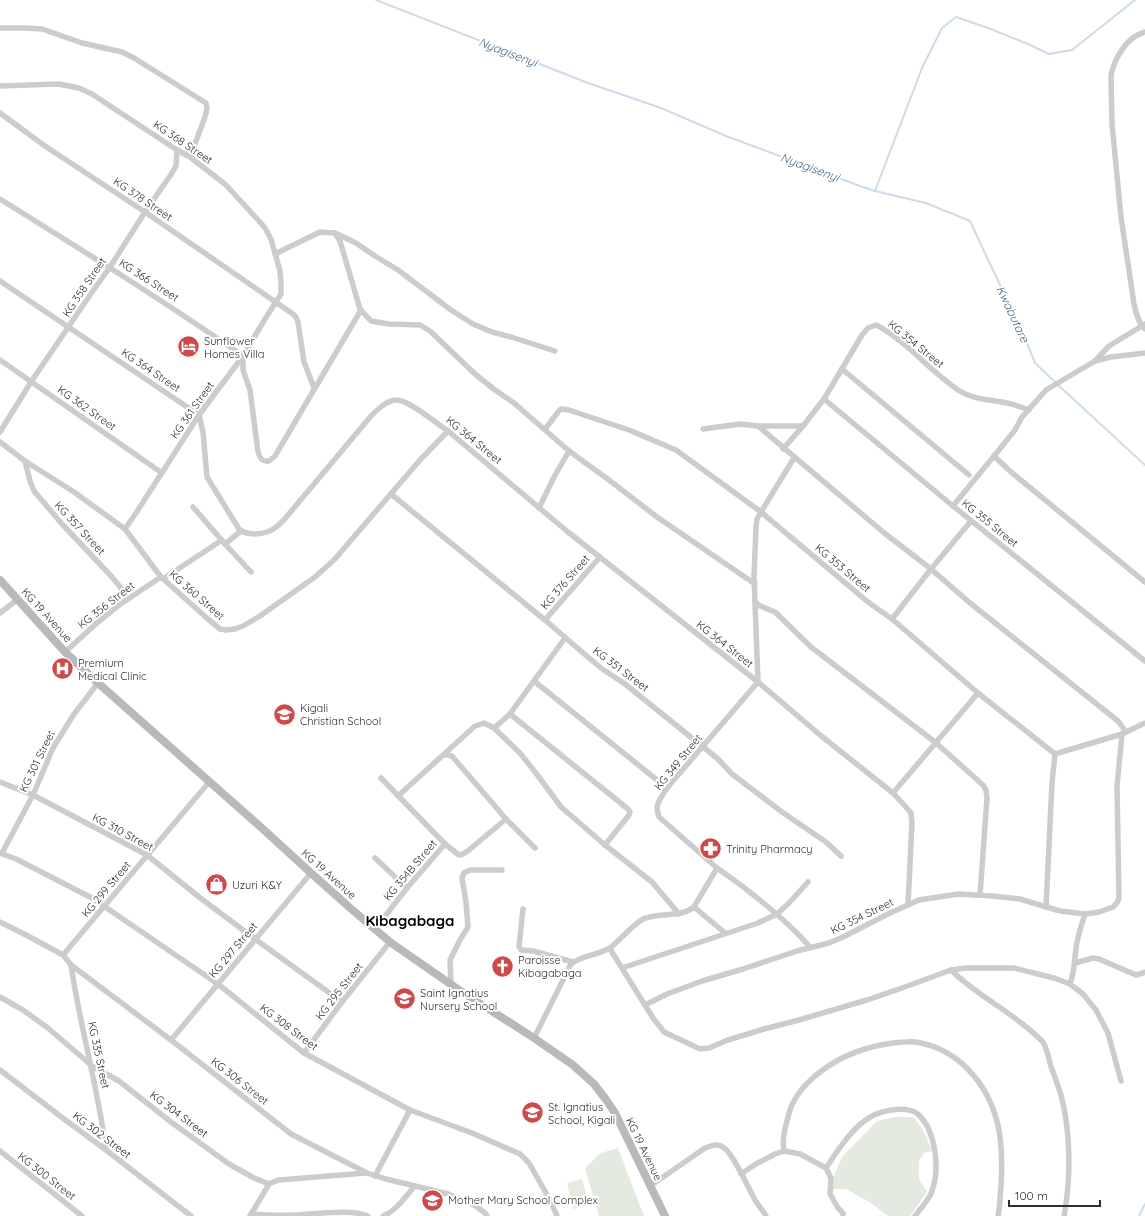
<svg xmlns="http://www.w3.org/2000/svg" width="1145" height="1216" font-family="Quicksand,sans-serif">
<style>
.green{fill:#e4eadf}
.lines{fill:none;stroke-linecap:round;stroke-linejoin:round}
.stream{stroke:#cddce8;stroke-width:2}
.street{stroke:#ccc;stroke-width:5.5}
.secondary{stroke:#b9b9b9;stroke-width:8}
.labels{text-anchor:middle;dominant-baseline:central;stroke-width:4;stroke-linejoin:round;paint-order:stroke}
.street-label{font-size:11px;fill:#2f2f2f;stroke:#fff}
.poi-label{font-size:11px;fill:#2f2f2f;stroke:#fff;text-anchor:start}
.water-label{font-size:12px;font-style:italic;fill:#476a87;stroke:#fff}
.district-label{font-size:15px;font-weight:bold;fill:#000;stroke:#fff}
</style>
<rect width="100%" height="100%" fill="#fff"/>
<g class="green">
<path d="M 894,1117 L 913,1117 C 924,1129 926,1136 932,1151 L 924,1153 L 919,1161 L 919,1179 L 927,1192 L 910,1216 L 888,1216 L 871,1203 L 846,1189 L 831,1189 L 835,1173 L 842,1157 L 877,1121 Z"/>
<path d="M 618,1148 L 644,1216 L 599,1216 L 585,1168 L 601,1153 Z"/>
<path d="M 582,1179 L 589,1205 L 573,1209 L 567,1183 Z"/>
</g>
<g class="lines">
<g class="stream">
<path d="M 376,0 L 588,83 L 661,108 L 726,136 L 860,186 L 875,191 L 922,68 L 942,28 L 956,17 L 988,28 L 1028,44 L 1049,54 L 1072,50 L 1135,0"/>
<path d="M 875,191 L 926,203 L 970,221 L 991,266 L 1020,326 L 1035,363 L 1057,384 L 1145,465"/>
<path d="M 1139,1216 L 1145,1204"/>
</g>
<g class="street">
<path d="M 0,28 L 25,28 L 42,29 L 82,43 L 122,52 L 134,58 L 206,103 L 207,109 L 205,117 L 190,157"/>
<path d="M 1145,32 C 1127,37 1115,57 1111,75 L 1112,124 L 1121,217 L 1134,304 C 1136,312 1138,323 1145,329"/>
<path d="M 0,86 L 58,84 L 79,88 L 92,94 L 177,150 L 190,157 L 226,185 L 259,221 L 265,228 L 271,239 L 280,271 L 281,284 L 281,294 L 265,319 L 243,356 L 199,415 L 136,513 L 125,529"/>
<path d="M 0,113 L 45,146 L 145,212 L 293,314 L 296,317 L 298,322 L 304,362 L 314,388"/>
<path d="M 0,199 C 82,250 164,301 243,356 L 243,370 L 250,390 L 258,452 C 260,458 262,462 269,461 L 275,456 L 361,310"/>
<path d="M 335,233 L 356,243 L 375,256 L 398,270 L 451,310 L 473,324 L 492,332 L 511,337 L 555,351"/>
<path d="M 275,254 L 320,232 L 335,233 L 340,241 L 360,309 L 371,321 L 389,324 L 420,325 L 430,331 L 475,374 L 495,390 L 514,403 L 569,451 L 609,480 L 657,517 L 755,584"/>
<path d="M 0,281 L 199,415 L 203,432 L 207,477 L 239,529 C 245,535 259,535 267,532 C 273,530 279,525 283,521 L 371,416 C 378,409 387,400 397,400 C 407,399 439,425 448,431 L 568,532 L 758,682 L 820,735 L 893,793 L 906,807 L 911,813 L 912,823 L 908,905"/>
<path d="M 1145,353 L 1111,357 L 1095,361 L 1046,390 L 1022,417 L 1015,430 L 994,456 L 1011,472 L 1145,582"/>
<path d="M 0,360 L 162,473"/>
<path d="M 1095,361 L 1109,346 L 1145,324"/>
<path d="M 842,369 L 969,475"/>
<path d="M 824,399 L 953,506 L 1145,661"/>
<path d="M 758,426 L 883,532 L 931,569 L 970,603 L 1118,721 L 1126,732"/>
<path d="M 545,429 L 559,411 L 561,409 L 569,410 L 629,430 L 676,450 L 761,512 L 868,602 L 892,619 L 978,693 L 1055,754 L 1122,734 L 1145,723"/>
<path d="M 703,429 L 740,424 L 758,426 L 803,426"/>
<path d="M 0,432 L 31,382 L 90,295 L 110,267 L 145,212 L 172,173 L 176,166 L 177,150"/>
<path d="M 0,442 L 25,461 L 74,492 L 125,529 L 161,577 L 209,620 L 220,629 L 226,630 L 235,629 L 243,626 L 260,616 L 315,577 L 334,560 L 420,460 L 448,431"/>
<path d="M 783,449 L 803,426 L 824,399 L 862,335 L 868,328 L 876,325 C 889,331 900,341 911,350 C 926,364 941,378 958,390 C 975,401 992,399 1011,404 C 1017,405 1023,408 1029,410"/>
<path d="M 25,461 L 30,481 L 34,491 L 62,524 L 112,577 L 121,588 L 121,597 L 119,605"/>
<path d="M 391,494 L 545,620 L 582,652 L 601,668 L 625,684 L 718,759 L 732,774 L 782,812 L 826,842 L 841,856"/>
<path d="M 953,506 L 994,456"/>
<path d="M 193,507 L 225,544 L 251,572"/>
<path d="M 539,508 L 554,477 L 569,451"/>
<path d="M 225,544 L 241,531"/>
<path d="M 163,579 L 222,540"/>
<path d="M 755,602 L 760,606 L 775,612 L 811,647 L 935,742 L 983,785 L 986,790 L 987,798 L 980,895"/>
<path d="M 0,613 L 18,599"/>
<path d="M 892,619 L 931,569 L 971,521"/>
<path d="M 545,620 L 600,557"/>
<path d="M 65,652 L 98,622 L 119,605 L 161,577"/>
<path d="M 534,681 L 667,788"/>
<path d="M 510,714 L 628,809 L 630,812 L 629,815 L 605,845"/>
<path d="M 494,728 L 510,714 L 565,638"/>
<path d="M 444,755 L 448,755 L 452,756 L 506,819 L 535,848"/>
<path d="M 381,778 L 445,844 L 459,855 L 463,854 L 469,850 L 506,819"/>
<path d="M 0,782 L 33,795 L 147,855 L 199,897 L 255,939 L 342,1002"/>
<path d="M 893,793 L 978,693"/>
<path d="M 398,796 L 475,726 L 484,723 L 494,728 L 520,753 L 539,777 L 561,807 L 605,845 L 652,882 L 679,914"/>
<path d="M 0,853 L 16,859 L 92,898 L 218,984 L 304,1053 L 410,1110 L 472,1133 L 520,1154 L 529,1163 L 550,1200 L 557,1216"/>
<path d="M 2,853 L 33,795 L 53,748 L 74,714 L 98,683"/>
<path d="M 375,858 L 407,888"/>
<path d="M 717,868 L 659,817 C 654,805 660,799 667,788 L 758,682 L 754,576 L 756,526 L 757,519 L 761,512 L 794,458"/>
<path d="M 694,907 L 725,933"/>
<path d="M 1046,907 L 1052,783 L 1055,754"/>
<path d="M 523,909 L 519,947 L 521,950 L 533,951 L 573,962"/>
<path d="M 0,922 L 26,935 L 63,955 L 71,965 L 171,1040 L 291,1134 L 367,1173 L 386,1179 L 448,1194 L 476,1206 L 485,1213 L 487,1216"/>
<path d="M 375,929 L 407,888 L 445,844"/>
<path d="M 610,949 L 653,1018 L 664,1032 L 700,1049 L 709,1048 L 728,1040 L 764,1029 L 799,1020 L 867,1000 L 902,988 L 951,970 L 966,968 L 1014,968 L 1054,978 L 1070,984 L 1083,994 L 1096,1010 L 1108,1033 L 1121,1081"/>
<path d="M 63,955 L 210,781"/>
<path d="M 1075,963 L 1093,958 L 1099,959 L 1136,975 L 1143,973 L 1145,972"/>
<path d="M 71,965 C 80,1027 98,1087 106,1150"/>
<path d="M 622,968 L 758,923 L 777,914 L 789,903 L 808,882"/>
<path d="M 951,970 C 978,997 1015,1013 1042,1041 C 1047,1047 1049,1059 1051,1067 C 1055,1076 1058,1086 1061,1095 C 1071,1133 1071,1178 1064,1216"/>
<path d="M 451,984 L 450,960 L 460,940 L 468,927 L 466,902 L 462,878 L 464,873 L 470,870 L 502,870"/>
<path d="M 1070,984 C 1075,970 1074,963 1076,949 C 1077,937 1081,926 1085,914"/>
<path d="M 0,997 L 23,1010 L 48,1028 L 92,1066 L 119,1081 L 171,1122 L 229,1164 L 254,1178 L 269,1184 L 278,1180 L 291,1179 L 366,1173"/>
<path d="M 645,1005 L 667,994 L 702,981 L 743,969 L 797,951 L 829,943 L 845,936 L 888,914 L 919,900 L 958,894 L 992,896 L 1020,899 L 1060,911 L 1085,914 L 1099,912 L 1113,907 L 1117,903 L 1119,898 L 1117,786 L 1122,734"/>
<path d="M 534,1038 L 571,964 C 580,956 597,955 608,949 C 613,947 616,942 620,939 C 625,934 640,919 646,918 C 663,912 680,918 694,907 L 717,868 C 750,891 783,916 810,947"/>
<path d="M 171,1040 L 311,873"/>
<path d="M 304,1053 L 342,1002 L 390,942"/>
<path d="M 0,1070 L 68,1122 L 106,1150 L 191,1216"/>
<path d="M 0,1151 L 82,1216"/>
<path d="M 784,1151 C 782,1140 784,1131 787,1121 C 789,1114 790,1107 794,1101 C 799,1091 807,1083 815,1076 C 837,1058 858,1049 886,1044 C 895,1043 906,1041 916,1042 C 964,1050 994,1092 1000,1137 C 1002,1153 1002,1170 1001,1186 C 1000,1196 1000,1207 998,1216"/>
<path d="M 741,1174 L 756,1164 L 775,1154 L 784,1151 L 800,1154 L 826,1168"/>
<path d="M 375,1176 L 410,1110"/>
<path d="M 650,1186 L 705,1148 C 711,1146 717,1143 723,1147 C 733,1153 747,1186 754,1198 C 757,1204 762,1209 766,1216"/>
<path d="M 251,1214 C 265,1215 278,1216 291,1215 C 313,1215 348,1208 368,1216"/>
<path d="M 250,1216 L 269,1184"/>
<path d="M 383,1216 C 396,1211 405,1197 414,1187"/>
<path d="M 843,1216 L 843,1213 L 838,1208 L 830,1194 L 831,1178 L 826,1168 C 838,1150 853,1126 872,1116 C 884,1110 909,1105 919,1115 C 936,1132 940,1169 932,1191 C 929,1200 921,1208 915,1216"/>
</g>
<path class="secondary" d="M 0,580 L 65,652 L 98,683 L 264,830 L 311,873 L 349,907 L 390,942 L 459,990 L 534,1038 L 573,1065 L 594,1084 L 607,1101 L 615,1113 L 665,1216"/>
</g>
<defs>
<symbol id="hotel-disc" viewBox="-11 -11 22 22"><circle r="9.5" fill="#cf484a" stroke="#fff"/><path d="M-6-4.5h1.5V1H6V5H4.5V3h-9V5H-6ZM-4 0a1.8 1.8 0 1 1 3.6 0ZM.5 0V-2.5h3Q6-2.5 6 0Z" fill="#fff"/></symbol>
<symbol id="hospital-disc" viewBox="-11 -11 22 22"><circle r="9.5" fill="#cf484a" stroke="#fff"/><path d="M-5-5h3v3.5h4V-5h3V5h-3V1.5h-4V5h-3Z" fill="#fff"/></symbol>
<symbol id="school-disc" viewBox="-11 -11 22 22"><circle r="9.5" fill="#cf484a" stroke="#fff"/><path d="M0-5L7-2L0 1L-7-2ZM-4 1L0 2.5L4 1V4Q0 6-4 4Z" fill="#fff"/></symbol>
<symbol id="pharmacy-disc" viewBox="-11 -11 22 22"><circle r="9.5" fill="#cf484a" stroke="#fff"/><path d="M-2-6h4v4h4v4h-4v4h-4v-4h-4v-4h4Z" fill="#fff"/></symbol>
<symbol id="shop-disc" viewBox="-11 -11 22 22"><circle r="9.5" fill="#cf484a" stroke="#fff"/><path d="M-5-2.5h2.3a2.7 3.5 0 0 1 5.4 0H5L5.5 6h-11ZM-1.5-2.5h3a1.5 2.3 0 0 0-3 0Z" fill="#fff"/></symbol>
<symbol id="church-disc" viewBox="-11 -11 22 22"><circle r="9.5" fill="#cf484a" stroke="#fff"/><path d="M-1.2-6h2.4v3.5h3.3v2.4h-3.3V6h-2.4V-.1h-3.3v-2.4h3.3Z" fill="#fff"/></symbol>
</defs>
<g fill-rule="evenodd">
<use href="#hotel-disc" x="176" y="334" width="25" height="25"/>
<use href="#hospital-disc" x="50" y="656" width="25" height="25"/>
<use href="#school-disc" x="272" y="702" width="25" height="25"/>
<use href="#pharmacy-disc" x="698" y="836" width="25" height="25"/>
<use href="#shop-disc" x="204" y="872" width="25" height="25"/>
<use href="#church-disc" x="490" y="954" width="25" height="25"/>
<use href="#school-disc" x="392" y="986" width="25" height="25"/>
<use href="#school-disc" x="520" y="1100" width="25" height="25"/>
<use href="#school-disc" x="420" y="1188" width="25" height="25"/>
</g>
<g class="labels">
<g class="street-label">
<text transform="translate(183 142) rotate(34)">KG 368 Street</text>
<text transform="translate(143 199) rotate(34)">KG 378 Street</text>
<text transform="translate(149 280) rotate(33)">KG 366 Street</text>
<text transform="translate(84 287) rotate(-56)">KG 358 Street</text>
<text transform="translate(916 344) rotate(39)">KG 354 Street</text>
<text transform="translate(151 370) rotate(34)">KG 364 Street</text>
<text transform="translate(87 408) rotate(35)">KG 362 Street</text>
<text transform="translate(192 410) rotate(-55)">KG 361 Street</text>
<text transform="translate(474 440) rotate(39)">KG 364 Street</text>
<text transform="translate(990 523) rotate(39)">KG 355 Street</text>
<text transform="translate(80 528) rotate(47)">KG 357 Street</text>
<text transform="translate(843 568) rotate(40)">KG 353 Street</text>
<text transform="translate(565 582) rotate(-49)">KG 376 Street</text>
<text transform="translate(197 595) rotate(41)">KG 360 Street</text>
<text transform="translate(106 605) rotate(-38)">KG 356 Street</text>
<text transform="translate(47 615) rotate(48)">KG 19 Avenue</text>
<text transform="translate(725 644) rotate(38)">KG 364 Street</text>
<text transform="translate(621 669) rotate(37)">KG 351 Street</text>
<text transform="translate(37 761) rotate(-64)">KG 301 Street</text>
<text transform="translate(678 762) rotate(-51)">KG 349 Street</text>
<text transform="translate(123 832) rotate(28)">KG 310 Street</text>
<text transform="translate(410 870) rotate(-50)">KG 354B Street</text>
<text transform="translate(329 874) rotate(42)">KG 19 Avenue</text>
<text transform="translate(106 889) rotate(-50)">KG 299 Street</text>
<text transform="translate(862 916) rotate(-26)">KG 354 Street</text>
<text transform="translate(233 950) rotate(-50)">KG 297 Street</text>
<text transform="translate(339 991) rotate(-52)">KG 295 Street</text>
<text transform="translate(289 1027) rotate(37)">KG 308 Street</text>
<text transform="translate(99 1055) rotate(78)">KG 335 Street</text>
<text transform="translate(240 1081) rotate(38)">KG 306 Street</text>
<text transform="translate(179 1114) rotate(37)">KG 304 Street</text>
<text transform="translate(102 1135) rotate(37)">KG 302 Street</text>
<text transform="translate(644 1149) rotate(64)">KG 19 Avenue</text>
<text transform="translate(47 1176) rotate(38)">KG 300 Street</text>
</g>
<g class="poi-label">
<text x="204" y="341">Sunflower<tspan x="204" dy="13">Homes Villa</tspan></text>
<text x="78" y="663">Premium<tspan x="78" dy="13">Medical Clinic</tspan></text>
<text x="300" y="708">Kigali<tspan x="300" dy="13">Christian School</tspan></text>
<text x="726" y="849">Trinity Pharmacy</text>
<text x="232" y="885">Uzuri K&amp;Y</text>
<text x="518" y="960">Paroisse<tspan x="518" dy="13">Kibagabaga</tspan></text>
<text x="420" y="993">Saint Ignatius<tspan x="420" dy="13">Nursery School</tspan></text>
<text x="548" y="1107">St. Ignatius<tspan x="548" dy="13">School, Kigali</tspan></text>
<text x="448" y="1200">Mother Mary School Complex</text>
</g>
<g class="water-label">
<text transform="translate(508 52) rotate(21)">Nyagisenyi</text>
<text transform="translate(810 167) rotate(20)">Nyagisenyi</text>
<text transform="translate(1013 314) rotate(65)">Kwabutare</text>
</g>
<g class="district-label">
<text x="410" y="920">Kibagabaga</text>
</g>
</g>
<path d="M1009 1200v6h91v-6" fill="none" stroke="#2f2f2f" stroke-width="2"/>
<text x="1015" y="1200" font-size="12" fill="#2f2f2f" stroke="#ffffff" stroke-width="3" paint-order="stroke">100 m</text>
</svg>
